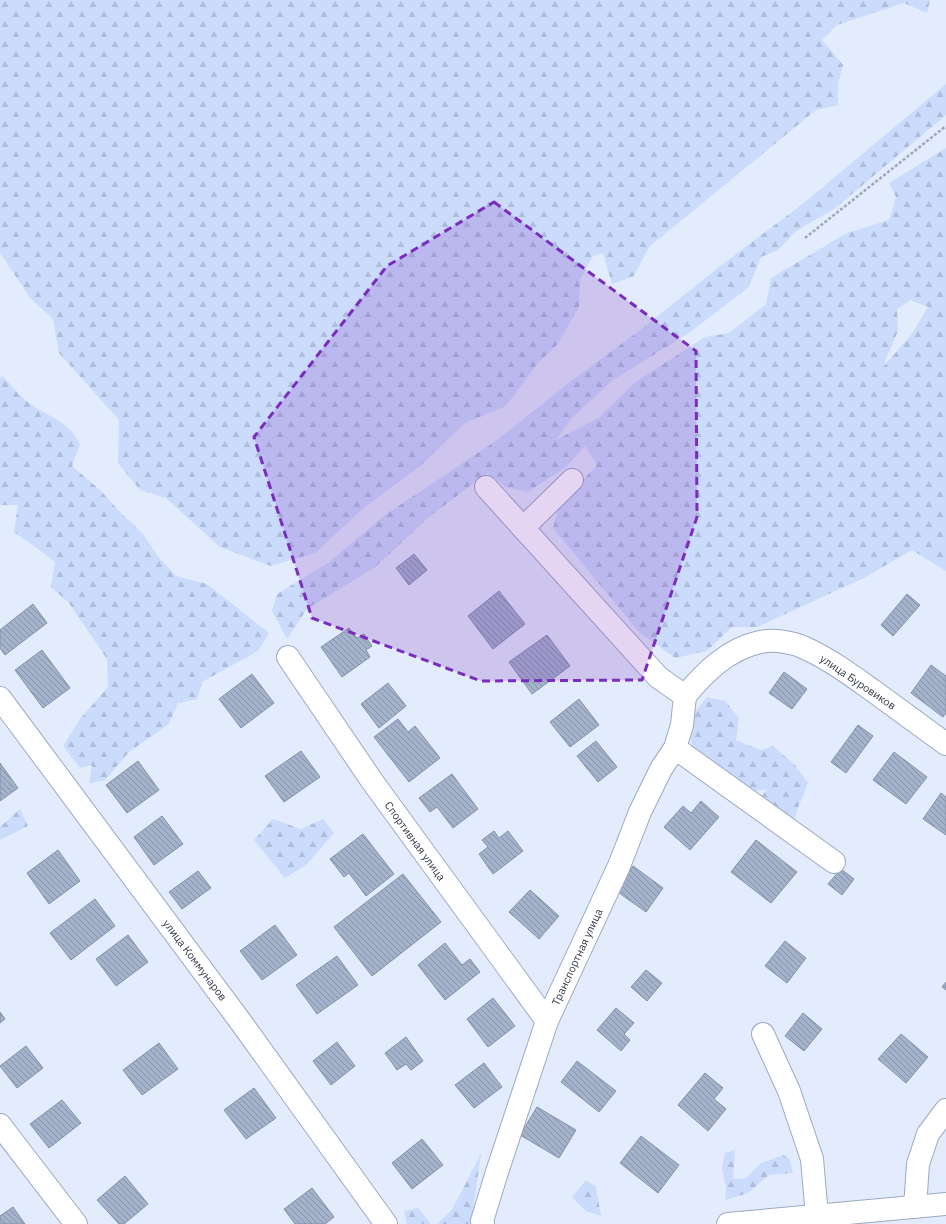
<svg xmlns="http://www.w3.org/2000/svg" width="946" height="1224" font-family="'IBM Plex Sans',sans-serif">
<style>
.forest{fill:url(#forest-firs);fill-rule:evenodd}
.building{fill:url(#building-back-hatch);stroke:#8491aa}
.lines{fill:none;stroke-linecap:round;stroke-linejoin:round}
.minor-casing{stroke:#9ba9c3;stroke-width:24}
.path{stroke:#9fa6b4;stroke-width:2.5;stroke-dasharray:3 2;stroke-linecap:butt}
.minor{stroke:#fff;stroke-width:22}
.marked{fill:#7b2cbf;fill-opacity:0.2;stroke:#7b2cbf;stroke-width:3;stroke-dasharray:8 5;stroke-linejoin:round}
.labels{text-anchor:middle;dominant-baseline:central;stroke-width:3;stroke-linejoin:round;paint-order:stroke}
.street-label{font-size:11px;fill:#363b46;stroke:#fff}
</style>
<defs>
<pattern id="forest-firs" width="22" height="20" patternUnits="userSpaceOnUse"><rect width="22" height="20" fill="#cadbfc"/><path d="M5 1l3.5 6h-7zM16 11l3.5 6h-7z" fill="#aebdd9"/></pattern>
<pattern id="building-back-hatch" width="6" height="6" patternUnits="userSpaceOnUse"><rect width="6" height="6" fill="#a4b2cc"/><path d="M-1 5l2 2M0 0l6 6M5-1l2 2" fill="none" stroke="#8692a7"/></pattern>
</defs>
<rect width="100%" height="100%" fill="#e3ecfc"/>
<g class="forest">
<path d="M 0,0 L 930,0 L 927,13 L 904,3 L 837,25 L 822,40 L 843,65 L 838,84 L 838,105 L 816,110 L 649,247 L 634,276 L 612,284 L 603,253 L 593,256 L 580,280 L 579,307 L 557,345 L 538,363 L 506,406 L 465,423 L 420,466 L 364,508 L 315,553 L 271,566 L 220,547 L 166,498 L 140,490 L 118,463 L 119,420 L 59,353 L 53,319 L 31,299 L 0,253 Z"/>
<path d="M 946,84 L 946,115 L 834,209 L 796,231 L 778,250 L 761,257 L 749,287 L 689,333 L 613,380 L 572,418 L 556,440 L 600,417 L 634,383 L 705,337 L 729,333 L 766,304 L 771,278 L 847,233 L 889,220 L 896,197 L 889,183 L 946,148 L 946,571 L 912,550 L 864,578 L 757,627 L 732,627 L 707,651 L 675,658 L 639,632 L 553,528 L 560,504 L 597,465 L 585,446 L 566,467 L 528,492 L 506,487 L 487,473 L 429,517 L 374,568 L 307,609 L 287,639 L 272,611 L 277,594 L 328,563 L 385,515 L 500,438 L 566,385 L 639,331 L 719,267 L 804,203 ZM 910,300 L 928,307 L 911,335 L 882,368 L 898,331 L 897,309 Z"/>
<path d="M 2,376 C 11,384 19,395 28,402 C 48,418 68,419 80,444 L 72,466 L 100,490 L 120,512 L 142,533 L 157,555 L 176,576 L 207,584 L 269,633 L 258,651 L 202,682 L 197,699 L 178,703 L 169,724 L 129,752 L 105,780 L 89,783 L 92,765 L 80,768 L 63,746 L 80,719 L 108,687 L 107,659 L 69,603 L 51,587 L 55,562 L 37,548 L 14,532 L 18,505 L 0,505 L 0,379 Z"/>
<path d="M 707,697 L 725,701 L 739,718 L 736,740 L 760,750 L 773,746 L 794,764 L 808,783 L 798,808 L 792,827 L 753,809 L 767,789 L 743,793 L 695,759 L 691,739 L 694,714 Z"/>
<path d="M 20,809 L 28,826 L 0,840 L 0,827 Z"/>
<path d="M 273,819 L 301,829 L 323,819 L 334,833 L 306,865 L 285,878 L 254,840 Z"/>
<path d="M 735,1150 L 733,1179 L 746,1178 L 761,1163 L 783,1155 L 789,1158 L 793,1173 L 769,1175 L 748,1193 L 725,1200 L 726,1189 L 722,1168 L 725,1153 Z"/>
<path d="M 481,1154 L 471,1224 L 437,1224 L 452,1210 Z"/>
<path d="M 586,1180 L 596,1187 L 601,1216 L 586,1211 L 572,1197 Z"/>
<path d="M 418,1208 L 431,1224 L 407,1224 L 404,1211 Z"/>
</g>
<g class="building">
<path d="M 414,554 L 427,570 L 409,585 L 396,568 Z"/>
<path d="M 499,591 L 525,624 L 493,649 L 468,616 Z"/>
<path d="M 907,594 L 920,605 L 893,636 L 881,625 Z"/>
<path d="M 33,604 L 47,623 L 5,655 L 0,648 L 0,630 Z"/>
<path d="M 349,628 L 357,638 L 364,634 L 372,646 L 366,650 L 370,657 L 342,677 L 321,647 Z"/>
<path d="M 547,635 L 570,666 L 532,694 L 509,662 Z"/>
<path d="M 42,650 L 70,688 L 43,708 L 15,670 Z"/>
<path d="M 931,665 L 946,676 L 946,713 L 943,717 L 911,693 Z"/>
<path d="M 784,672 L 807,689 L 792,709 L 769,693 Z"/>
<path d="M 252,674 L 274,703 L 241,728 L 219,699 Z"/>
<path d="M 388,683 L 406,706 L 379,728 L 361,704 Z"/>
<path d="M 579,699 L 599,725 L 570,747 L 550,722 Z"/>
<path d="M 398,719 L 408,732 L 415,726 L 440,758 L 409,782 L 374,737 Z"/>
<path d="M 858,725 L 873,736 L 846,773 L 831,762 Z"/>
<path d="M 596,741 L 617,767 L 598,782 L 577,756 Z"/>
<path d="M 301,751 L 320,777 L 284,802 L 265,776 Z"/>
<path d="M 894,752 L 927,777 L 906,804 L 873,780 Z"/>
<path d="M 138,761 L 159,790 L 127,813 L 106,785 Z"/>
<path d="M 0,763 L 18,788 L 0,801 Z"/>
<path d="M 452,774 L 478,809 L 453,828 L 437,807 L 430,812 L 419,798 Z"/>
<path d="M 941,793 L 946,797 L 946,835 L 923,819 Z"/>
<path d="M 701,801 L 719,817 L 690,850 L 664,827 L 683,806 L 691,813 Z"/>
<path d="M 162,816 L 183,844 L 154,865 L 134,837 Z"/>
<path d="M 494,831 L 499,838 L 508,831 L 523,851 L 493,874 L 479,854 L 488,847 L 482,840 Z"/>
<path d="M 363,834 L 394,874 L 366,896 L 349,873 L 344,877 L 330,859 Z"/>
<path d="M 756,840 L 797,872 L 771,903 L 731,872 Z"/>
<path d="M 58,850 L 80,881 L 49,904 L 27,873 Z"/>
<path d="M 633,866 L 663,888 L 646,912 L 615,890 Z"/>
<path d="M 841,869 L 854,879 L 842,895 L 828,884 Z"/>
<path d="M 198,871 L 211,888 L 182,909 L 169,892 Z"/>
<path d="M 403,874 L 441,922 L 372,976 L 334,927 Z"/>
<path d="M 530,890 L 559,916 L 539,939 L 509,912 Z"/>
<path d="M 95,899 L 115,926 L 71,960 L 50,933 Z"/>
<path d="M 275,925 L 297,955 L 262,980 L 240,951 Z"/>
<path d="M 128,935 L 148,962 L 116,986 L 96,959 Z"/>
<path d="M 785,941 L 806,958 L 787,983 L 765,966 Z"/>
<path d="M 445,943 L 462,965 L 470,959 L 480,972 L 445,1000 L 418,965 Z"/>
<path d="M 337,956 L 358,985 L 317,1014 L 296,985 Z"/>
<path d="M 646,970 L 662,983 L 647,1001 L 631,987 Z"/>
<path d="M 946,982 L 946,990 L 942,987 Z"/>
<path d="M 493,998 L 515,1026 L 488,1047 L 467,1019 Z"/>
<path d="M 616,1008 L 634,1023 L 624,1034 L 630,1040 L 621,1051 L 597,1030 Z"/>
<path d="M 0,1012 L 5,1019 L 0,1023 Z"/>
<path d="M 803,1013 L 822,1029 L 804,1051 L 785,1036 Z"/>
<path d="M 901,1034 L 928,1057 L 906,1083 L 878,1059 Z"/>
<path d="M 406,1037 L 423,1061 L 411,1070 L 406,1064 L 397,1070 L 385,1053 Z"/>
<path d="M 337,1042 L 355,1066 L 331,1085 L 313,1061 Z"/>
<path d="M 159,1043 L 178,1069 L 142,1095 L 123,1070 Z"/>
<path d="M 26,1046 L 43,1068 L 17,1088 L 0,1066 Z"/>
<path d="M 577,1061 L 616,1091 L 599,1112 L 561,1082 Z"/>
<path d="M 484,1063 L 502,1087 L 474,1108 L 455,1085 Z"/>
<path d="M 705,1073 L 723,1088 L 714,1099 L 726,1109 L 708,1131 L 678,1105 Z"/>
<path d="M 254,1088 L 276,1118 L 246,1139 L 224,1110 Z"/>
<path d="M 62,1100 L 81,1123 L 49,1148 L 30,1124 Z"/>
<path d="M 537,1107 L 576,1130 L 559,1158 L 520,1135 Z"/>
<path d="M 641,1136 L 679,1165 L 658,1193 L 620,1163 Z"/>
<path d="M 422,1139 L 443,1165 L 412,1189 L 392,1163 Z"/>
<path d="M 125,1176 L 148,1204 L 124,1224 L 119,1224 L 97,1200 Z"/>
<path d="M 312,1188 L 334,1217 L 325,1224 L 295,1224 L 284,1209 Z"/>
<path d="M 13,1207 L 25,1224 L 0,1224 L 0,1216 Z"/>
</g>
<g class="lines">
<defs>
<g id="minor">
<path d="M 486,487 L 658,677 L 685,696"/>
<path d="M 523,528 L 572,480"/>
<path d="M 288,657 L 372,781 L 547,1021"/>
<path d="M 685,696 C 705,672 728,649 760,642 C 774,639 792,642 805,648 C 829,659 851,675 872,690 C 897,708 921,726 946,744"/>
<path d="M 0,698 L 243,1025 L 386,1224"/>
<path d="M 675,748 L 834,862"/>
<path d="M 763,1034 L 789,1091 L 812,1159 L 817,1216"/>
<path d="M 0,1125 L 76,1224"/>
<path d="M 915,1207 L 918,1164 L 928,1134 L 946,1110"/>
<path d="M 483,1224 L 482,1221 L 497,1172 L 547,1021 L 619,866 L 640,812 L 661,769 L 675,748 L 682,725 L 685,696"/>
<path d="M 728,1224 L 946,1204"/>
</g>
</defs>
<use href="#minor" class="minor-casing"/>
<path class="path" d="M 805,238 L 946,126"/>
<use href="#minor" class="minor"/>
</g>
<path class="marked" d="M 494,202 L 696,351 L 697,517 L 642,680 L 481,681 L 312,618 L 254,437 L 387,266 Z"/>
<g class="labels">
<g class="street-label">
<text transform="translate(858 682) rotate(34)">улица Буровиков</text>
<text transform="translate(415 841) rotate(54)">Спортивная улица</text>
<text transform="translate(577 957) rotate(-65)">Транспортная улица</text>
<text transform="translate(195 960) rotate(53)">улица Коммунаров</text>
</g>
</g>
</svg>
